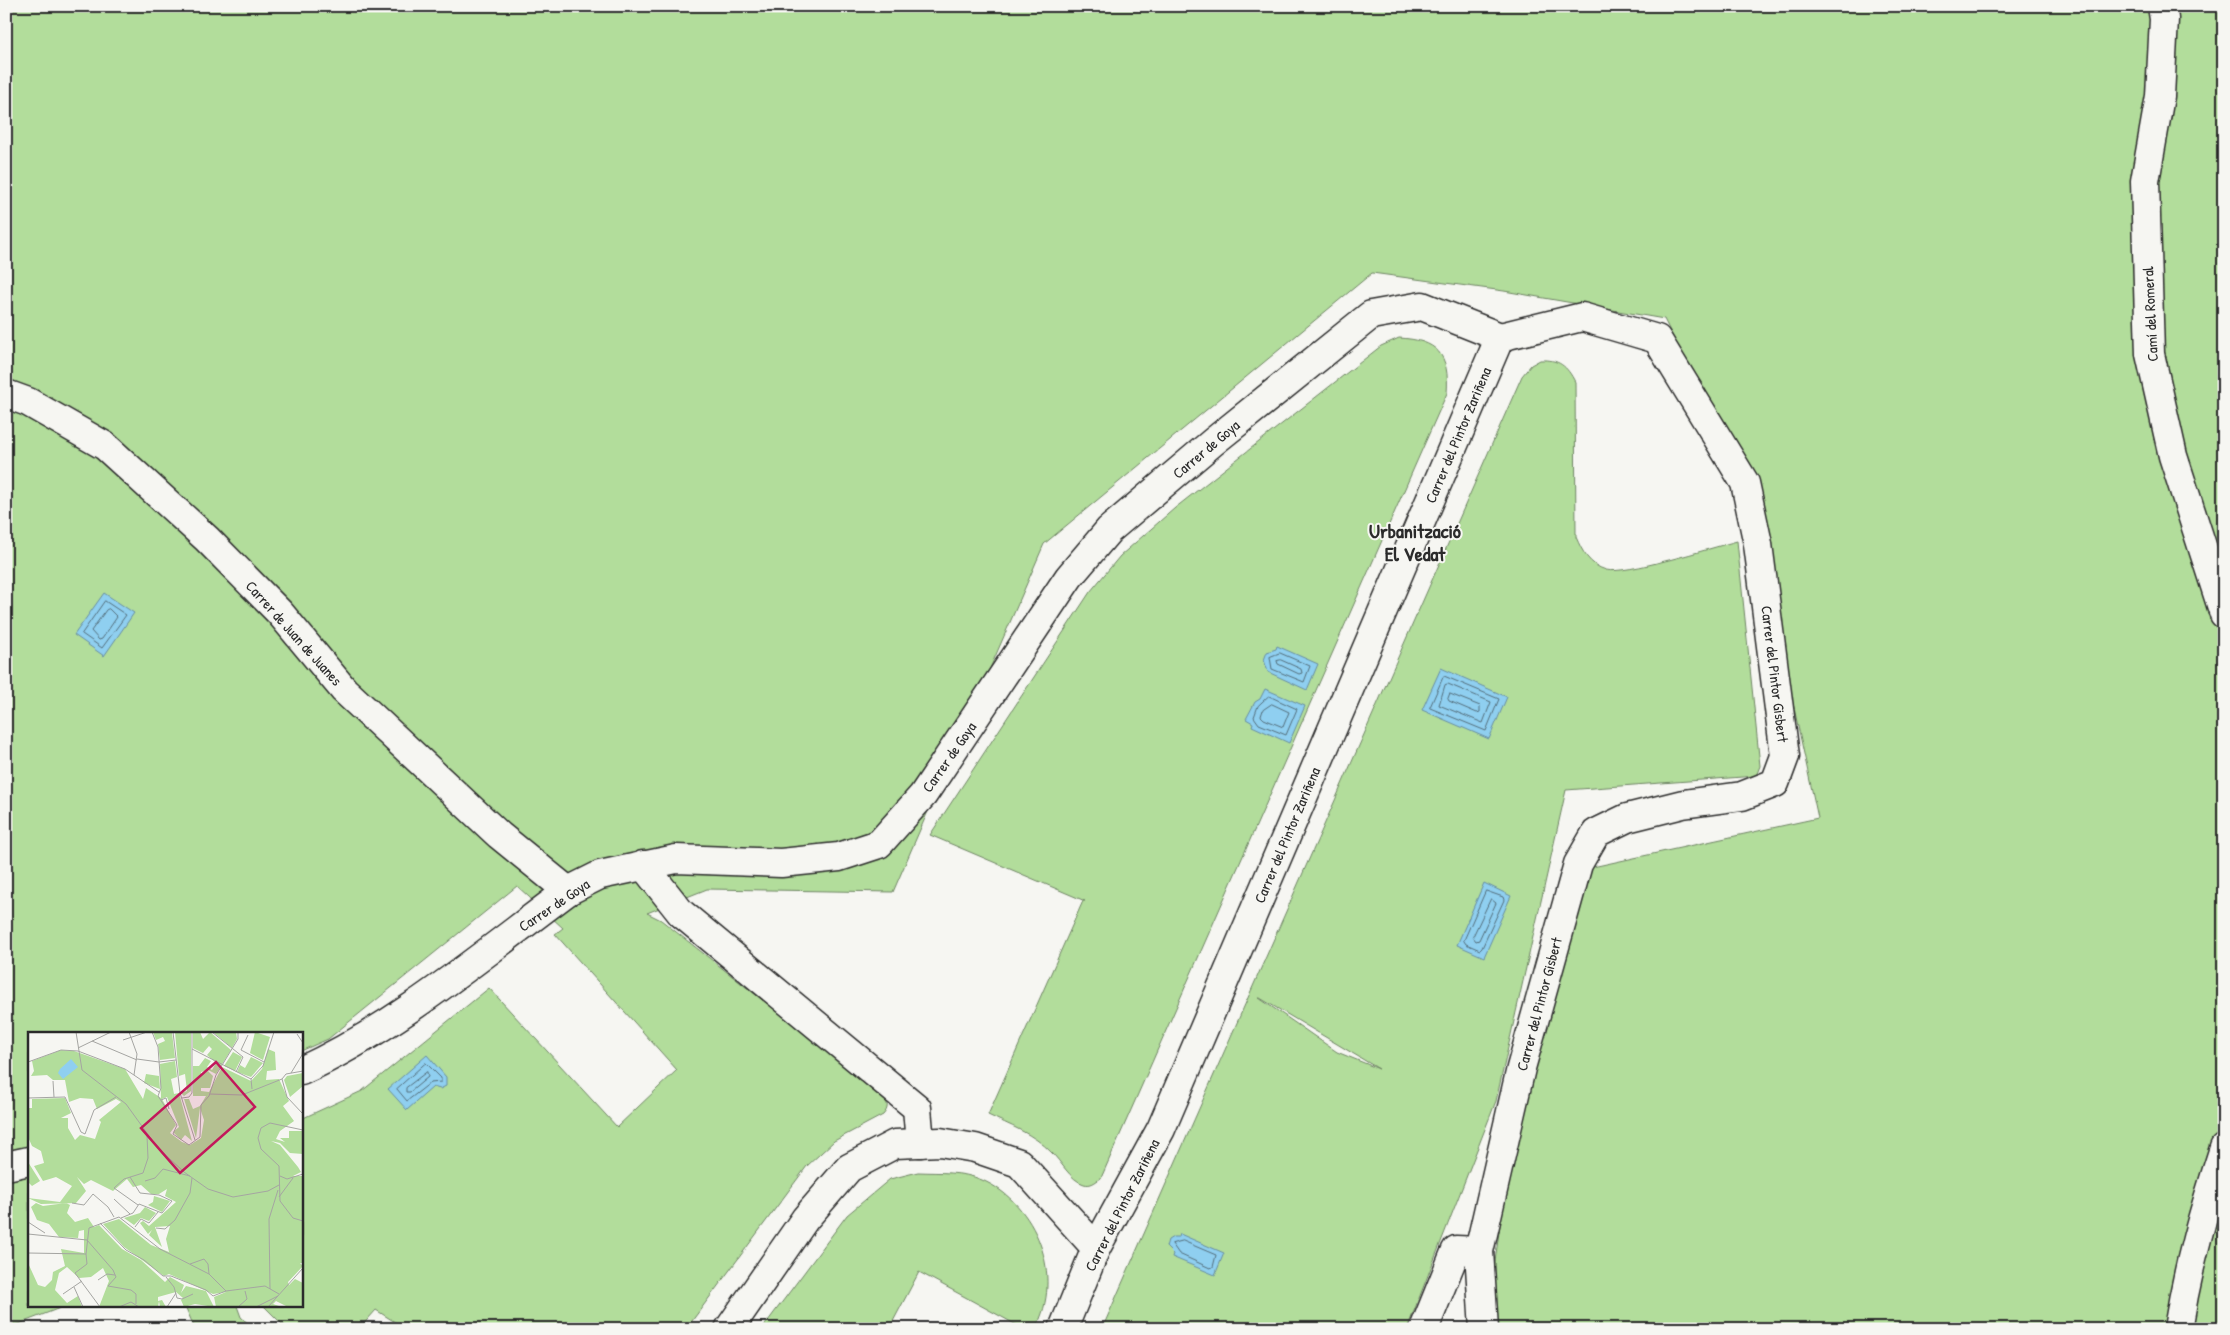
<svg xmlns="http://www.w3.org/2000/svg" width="2230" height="1335" font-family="'Patrick Hand',sans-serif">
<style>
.green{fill:#b2dd9b;stroke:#6e8463;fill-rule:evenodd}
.water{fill:#8fcff0;stroke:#678da1}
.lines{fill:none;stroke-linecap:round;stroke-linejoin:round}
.shore{stroke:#536d7a;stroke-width:1}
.pedestrian-casing{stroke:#2b2b2b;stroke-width:31}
.minor-casing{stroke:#2b2b2b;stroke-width:31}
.pedestrian{stroke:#f6f6f2;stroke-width:28}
.minor{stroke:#f6f6f2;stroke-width:28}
.labels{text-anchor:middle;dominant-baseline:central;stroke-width:4;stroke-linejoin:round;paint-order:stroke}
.street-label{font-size:15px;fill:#2b2b2b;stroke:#f6f6f2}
.district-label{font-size:20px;font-weight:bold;fill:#2b2b2b;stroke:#f6f6f2}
.inset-road{fill:none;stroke:#a5a5a2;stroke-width:1}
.view{fill:#c2185b;fill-opacity:0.15;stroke:#c2185b;stroke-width:2.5}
.inset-edge{fill:none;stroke:#2b2b2b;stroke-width:2.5}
</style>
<rect width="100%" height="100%" fill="#f6f6f2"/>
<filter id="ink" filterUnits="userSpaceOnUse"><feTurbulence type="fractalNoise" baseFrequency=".02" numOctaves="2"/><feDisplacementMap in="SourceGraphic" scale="10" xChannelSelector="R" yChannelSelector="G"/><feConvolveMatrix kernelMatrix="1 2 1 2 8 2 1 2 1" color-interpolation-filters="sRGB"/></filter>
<g filter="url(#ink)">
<g class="green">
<path d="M 6,6 L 2224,6 L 2224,1329 L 1486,1329 L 1521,1068 L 1588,868 L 1818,818 L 1745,483 L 1664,319 L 1504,291 L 1372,273 L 1044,544 L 893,892 L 707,889 L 647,913 L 661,920 L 884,1096 C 888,1104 889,1108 883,1115 L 834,1141 L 807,1166 L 686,1329 L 406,1329 L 376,1310 L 359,1329 L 292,1329 L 282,1324 L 264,1306 L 301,1306 L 301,1119 L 362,1091 L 489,988 L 617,1127 L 677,1070 L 555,934 L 563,928 L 517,886 L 328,1039 L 301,1051 L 301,1034 L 29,1034 L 29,1149 L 6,1155 Z"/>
<path d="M 1399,338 C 1437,340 1450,354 1447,393 L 1101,1178 C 1095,1182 1091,1186 1084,1184 C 1070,1180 1061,1161 1051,1152 C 1034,1134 1009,1125 988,1115 L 1083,901 L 1085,901 L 930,835 L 1090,592 L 1120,556 L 1175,508 L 1381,346 Z"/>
<path d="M 1540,360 C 1559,359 1567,366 1575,382 L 1576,537 C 1582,551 1589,565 1606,570 C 1625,575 1711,548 1737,541 L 1760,766 L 1756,776 L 1566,790 L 1496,1101 L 1407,1329 L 1102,1329 L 1522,376 L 1531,365 ZM 1259,998 L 1260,998 L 1379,1069 L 1337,1052 Z"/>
<path d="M 29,1170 L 29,1306 L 65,1306 L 6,1329 L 6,1176 Z"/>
<path d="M 918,1172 C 939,1173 962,1171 982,1180 C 1036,1203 1065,1277 1035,1329 L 1024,1329 L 919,1272 L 889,1329 L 762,1329 L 847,1215 L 890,1179 Z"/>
<path d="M 185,1306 L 237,1306 L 241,1317 L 254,1329 L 195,1329 Z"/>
</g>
<g class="water">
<path d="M 104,593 L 134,613 L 104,656 L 74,635 Z"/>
<path d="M 1277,646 L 1318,664 L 1307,690 L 1268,672 L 1264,660 L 1267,652 L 1276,649 Z"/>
<path d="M 1441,668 L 1507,697 L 1489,739 L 1422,710 Z"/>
<path d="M 1265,689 L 1305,706 L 1289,743 L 1252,726 L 1253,723 L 1246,719 L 1255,702 L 1260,699 Z"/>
<path d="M 1484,883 L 1511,896 L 1484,957 L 1457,945 Z"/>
<path d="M 427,1055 L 446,1077 L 446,1086 L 440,1089 L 433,1087 L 407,1110 L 388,1089 Z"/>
<path d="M 1180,1234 L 1224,1253 L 1215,1275 L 1172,1257 L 1173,1254 L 1166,1247 L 1168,1240 L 1173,1237 L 1179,1237 Z"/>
</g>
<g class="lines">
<g class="shore">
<path d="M 105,601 L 126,615 L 102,648 L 82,634 Z"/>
<path d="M 109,609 L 117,617 L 102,639 L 99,640 L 91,631 L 106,610 Z"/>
<path d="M 1280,653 L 1310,666 L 1304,682 L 1272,669 L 1270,657 Z"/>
<path d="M 1281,660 L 1301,669 L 1302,673 L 1299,674 L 1278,664 L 1277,661 Z"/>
<path d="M 1444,676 L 1499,699 L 1486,731 L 1430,708 Z"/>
<path d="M 1448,684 L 1491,702 L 1483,723 L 1439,705 L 1445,685 Z"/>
<path d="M 1450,694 L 1480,706 L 1480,712 L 1477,713 L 1449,701 L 1448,699 Z"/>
<path d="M 1269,696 L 1297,709 L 1286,735 L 1259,724 L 1254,717 L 1258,706 Z"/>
<path d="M 1272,704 L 1289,712 L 1283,727 L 1264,719 L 1261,716 L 1263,710 Z"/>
<path d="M 1486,891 L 1503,897 L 1504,900 L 1482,948 L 1480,950 L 1466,944 L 1464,941 Z"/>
<path d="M 1491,899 L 1496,903 L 1479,940 L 1476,941 L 1473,937 Z"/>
<path d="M 426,1063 L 441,1078 L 441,1082 L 430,1083 L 407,1101 L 397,1089 Z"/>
<path d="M 427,1072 L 428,1077 L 410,1092 L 406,1092 L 406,1088 Z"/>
<path d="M 1183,1241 L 1216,1255 L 1213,1267 L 1210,1268 L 1179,1254 L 1172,1244 Z"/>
</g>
<defs>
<path id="pedestrian" d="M 643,865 L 681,913 L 917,1108 L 920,1143"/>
<g id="minor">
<path d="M 2162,6 L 2164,19 L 2160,96 L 2145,181 L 2150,354 L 2173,456 L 2224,614"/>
<path d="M 6,394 L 28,402 L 105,446 L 207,539 L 280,613 L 344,690 L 499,835 L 568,891"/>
<path d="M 301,1071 C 397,1027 483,954 568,891 L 600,875 L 676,859 L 781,863 L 839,857 L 879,844 L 923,795 L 1069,577 L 1109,530 L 1213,442 L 1371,315 L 1422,306 L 1500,337"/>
<path d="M 6,1166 L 29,1161"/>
<path d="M 729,1329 L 805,1219 L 849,1168 L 895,1144 L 940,1142 L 975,1148 L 1019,1163 L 1096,1248"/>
<path d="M 1063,1329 L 1096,1248 L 1161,1129 L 1500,337"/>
<path d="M 1424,1329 L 1456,1250 L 1479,1251"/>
<path d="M 1484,1329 L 1479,1251 L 1521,1068 L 1578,864 L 1596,833 L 1627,818 L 1683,804 L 1742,796 L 1775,783 L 1785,756 L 1758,544 L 1745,483 L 1657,339 L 1582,317 L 1500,337"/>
<path d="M 2178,1329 C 2188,1265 2204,1209 2224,1148"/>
</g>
</defs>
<use href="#pedestrian" class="pedestrian-casing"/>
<use href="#minor" class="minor-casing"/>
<use href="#pedestrian" class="pedestrian"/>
<use href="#minor" class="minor"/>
</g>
</g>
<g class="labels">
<g class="street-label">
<text transform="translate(2150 314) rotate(-93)">Camí del Romeral</text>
<text transform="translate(1458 435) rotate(-67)">Carrer del Pintor Zariñena</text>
<text transform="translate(1206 449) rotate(-40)">Carrer de Goya</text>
<text transform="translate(294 633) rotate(48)">Carrer de Juan de Juanes</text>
<text transform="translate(1775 674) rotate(83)">Carrer del Pintor Gisbert</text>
<text transform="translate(949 757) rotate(-55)">Carrer de Goya</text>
<text transform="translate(1287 835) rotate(-67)">Carrer del Pintor Zariñena</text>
<text transform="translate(554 905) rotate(-34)">Carrer de Goya</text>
<text transform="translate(1539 1004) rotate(-75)">Carrer del Pintor Gisbert</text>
<text transform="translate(1122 1205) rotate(-63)">Carrer del Pintor Zariñena</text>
</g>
<g class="district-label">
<text x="1415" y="530">Urbanització<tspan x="1415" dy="23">El Vedat</tspan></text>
</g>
</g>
<g transform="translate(28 1032)">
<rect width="275" height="275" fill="#f6f6f2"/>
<path d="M 125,0 L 144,1 L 147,26 L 132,28 L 130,12 L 137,9 L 135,5 L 128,8 ZM 147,0 L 163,0 L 163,59 L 156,64 L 153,61 L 159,59 L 157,42 L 151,44 ZM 165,0 L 172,0 L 175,7 L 182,0 L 203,18 L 188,42 L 180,38 L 173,40 L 173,43 L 180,39 L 185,44 L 182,56 L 173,56 L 173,59 L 181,60 L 194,35 L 223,49 L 234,37 L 240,17 L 247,20 L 248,38 L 239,39 L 238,48 L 251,47 L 261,69 L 255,74 L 266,89 L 252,99 L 248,107 L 257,110 L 252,106 L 261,106 L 261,99 L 275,99 L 275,122 L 262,121 L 252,111 L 243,109 L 252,113 L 270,135 L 273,140 L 265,144 L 275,144 L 275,231 L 272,231 L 275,234 L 260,250 L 261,253 L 267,247 L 275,251 L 275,275 L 260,275 L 248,269 L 245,272 L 254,275 L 188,275 L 186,265 L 198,260 L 185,262 L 141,242 L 136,244 L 96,215 L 75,192 L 91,187 L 123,213 L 141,220 L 138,207 L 142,194 L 127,195 L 134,215 L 121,203 L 124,198 L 120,202 L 112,191 L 115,189 L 121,194 L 148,170 L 137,164 L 139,157 L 131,162 L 123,162 L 113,153 L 105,155 L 99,147 L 85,159 L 63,148 L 56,152 L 49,145 L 58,159 L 48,171 L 13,172 L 0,166 L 32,170 L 44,154 L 28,145 L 15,149 L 6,134 L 16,131 L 13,119 L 4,114 L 0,105 L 0,76 L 4,76 L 4,67 L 37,66 L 43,81 L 33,86 L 40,86 L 40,96 L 47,108 L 52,103 L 67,107 L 73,90 L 71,88 L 93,70 L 88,67 L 69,77 L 65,67 L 52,66 L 41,70 L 37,48 L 25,48 L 19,43 L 3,44 L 6,39 L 4,29 L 33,18 L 46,19 L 97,37 L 115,67 L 118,56 L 133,66 L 132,32 L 147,29 L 149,45 L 143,47 L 146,62 L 151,61 L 164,109 L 157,103 L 153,108 L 145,100 L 151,95 L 139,65 L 134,67 L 148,93 L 142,101 L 154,110 L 162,113 L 173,106 L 176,88 L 172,76 L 168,106 L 156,67 L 161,67 L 165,77 L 172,74 L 178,64 L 165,64 L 165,34 L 171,34 L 177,26 L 183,29 L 179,35 L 184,38 L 188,31 L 179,23 L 184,17 L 181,14 L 175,21 L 165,16 ZM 185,0 L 208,0 L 209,7 L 204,16 ZM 227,0 L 242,5 L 235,28 L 222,21 ZM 205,20 L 214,25 L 207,39 L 196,34 ZM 223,25 L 235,31 L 223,45 L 209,40 L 212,33 L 217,36 ZM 275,41 L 275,54 L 262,65 L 256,48 L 259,44 ZM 118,42 L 131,44 L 132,57 L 116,51 ZM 0,130 L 12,149 L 4,154 L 0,150 ZM 126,164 L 142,169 L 134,180 L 120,173 L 125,170 ZM 8,171 L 15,174 L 38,171 L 42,173 L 39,181 L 47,190 L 60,186 L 66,195 L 71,193 L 94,217 L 113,228 L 137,250 L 142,245 L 156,253 L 153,261 L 158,254 L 178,259 L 186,275 L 167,272 L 156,275 L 153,268 L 155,266 L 148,260 L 130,265 L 130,269 L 134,268 L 138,275 L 132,275 L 131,269 L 130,275 L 71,275 L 81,249 L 75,236 L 63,245 L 51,246 L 39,235 L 31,241 L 27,258 L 39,271 L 50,264 L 54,275 L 0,275 L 0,231 L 10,253 L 17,255 L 24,248 L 25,240 L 37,234 L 33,217 L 56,221 L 56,198 L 51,199 L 50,206 L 31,205 L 21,192 L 9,188 L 3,175 ZM 117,175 L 128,181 L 121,189 L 113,186 L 106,193 L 96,186 L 112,181 Z" fill="#b2dd9b"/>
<path d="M 43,27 L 50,35 L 35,47 L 30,41 L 32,37 Z" fill="#8fcff0"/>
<path class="inset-road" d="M 48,0 L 54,38 L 98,72 L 129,115 L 156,140 L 180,157 L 205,165 L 240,159 L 251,153M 101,0 L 109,22 L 106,43M 124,0 L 130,15 L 133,56 L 130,64 L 149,93 L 145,102 L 161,113 L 172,105 L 173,73 L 181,64 L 188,43 L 210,7 L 210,0M 145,0 L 152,61 L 167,108M 184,0 L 215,25 L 208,40M 220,3 L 213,18 L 236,30M 95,8 L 119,0M 64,9 L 109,28M 50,16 L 83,0M 164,17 L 223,47M 109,27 L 131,30 L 148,28M 0,30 L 33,18 L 50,19 L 97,37 L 131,60M 275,39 L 258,42 L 254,47 L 259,65 L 275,82M 263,41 L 274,23 L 275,11 L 269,2M 25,49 L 26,65M 224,57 L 223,47 L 235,34 L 246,0M 182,62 L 214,63 L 254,47M 0,66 L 37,65 L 53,100 L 57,102 L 66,78 L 88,65M 154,66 L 161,65 L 164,61 L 164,0M 133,68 L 138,66 L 141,77M 275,98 L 242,91 L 233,96 L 230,106 L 233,117 L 251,134 L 252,169 L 265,186 L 275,189M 252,144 L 259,147 L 275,142M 117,149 L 127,146 L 135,137 L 162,144M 251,165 L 265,146M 86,167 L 102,182M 44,171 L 56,173 L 65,162 L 80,175 L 86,185M 110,173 L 86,156 L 96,147 L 115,141 L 120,126 L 119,104M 93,186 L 105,181 L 111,172 L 134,181 L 144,169 L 131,163 L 112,161 L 102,145M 0,190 L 17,201M 72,191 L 98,218 L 116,228 L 135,244 L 143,244 L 178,258 L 185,264 L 198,259M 107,195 L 113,187 L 121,191 L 130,180M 128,196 L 137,197 L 147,188 L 162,161 L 164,146M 0,202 L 59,208 L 85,238 L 88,245 L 80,254 L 103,258 L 108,262 L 108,272M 0,221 L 58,222 L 59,232 L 47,241 L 72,275M 58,222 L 61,196 L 91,185 L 132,217 L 181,242 L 198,259 L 237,254 L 251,262M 162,232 L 176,227 L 180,232 L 181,242M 138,245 L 146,255 L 149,266 L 154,267 L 165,262M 70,248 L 79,242 L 87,243M 46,255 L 55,275M 242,257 L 241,187 L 250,158M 35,262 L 54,249M 91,275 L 103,270 L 111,275M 139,275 L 148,261M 210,275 L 219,267 L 217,259M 228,275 L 250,264M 240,275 L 275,236"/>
<path class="view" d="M 188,30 L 227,75 L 152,141 L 113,96 Z"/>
<rect width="275" height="275" class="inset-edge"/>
</g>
<rect width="2230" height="1335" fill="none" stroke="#f6f6f2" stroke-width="25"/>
<rect x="12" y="12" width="2205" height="1310" fill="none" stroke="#2b2b2b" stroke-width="2" filter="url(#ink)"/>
</svg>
